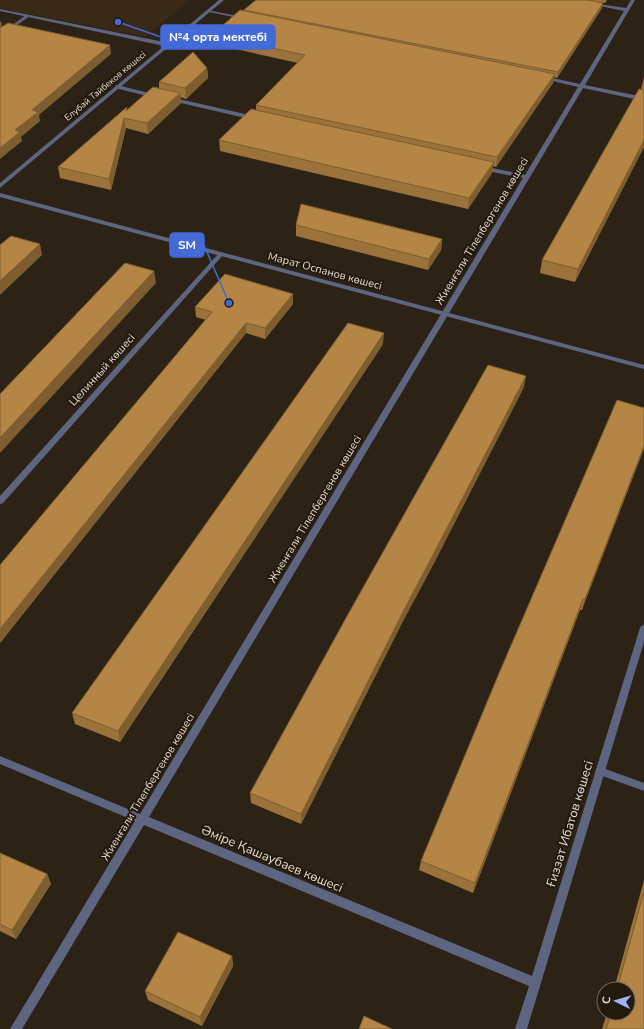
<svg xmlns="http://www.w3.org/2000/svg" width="644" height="1029" font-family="'Nunito Sans',sans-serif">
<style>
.built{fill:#392a17}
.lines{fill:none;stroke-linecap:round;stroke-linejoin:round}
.service{fill:#5e6581;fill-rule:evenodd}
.minor{fill:#5e6581;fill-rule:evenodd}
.tertiary{fill:#5e6581;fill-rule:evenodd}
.wall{fill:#9b723a}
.shaded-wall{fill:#7e5d30}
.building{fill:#b48544;stroke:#7e5d30}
.labels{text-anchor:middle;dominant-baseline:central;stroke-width:4;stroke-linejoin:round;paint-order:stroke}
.far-street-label{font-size:9px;fill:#e2dbd2;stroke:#23190c}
.street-label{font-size:11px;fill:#e2dbd2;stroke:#23190c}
.near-street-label{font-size:13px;fill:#e2dbd2;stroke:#23190c}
.leader{fill:none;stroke:#446ad7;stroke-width:1.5}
.callout-dot{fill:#446ad7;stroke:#23190c;stroke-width:1.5}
.callout{fill:#446ad7;stroke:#446ad7;stroke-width:1.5}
.callout-label{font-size:12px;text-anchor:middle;font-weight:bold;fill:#fff}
</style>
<rect width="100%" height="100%" fill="#2c2215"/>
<path class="built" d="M 0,0 L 190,0 L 145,37 L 0,8 Z"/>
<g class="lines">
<g class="service">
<path d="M 0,9 L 169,43 L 172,45 L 169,47 L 0,11 Z"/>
<path d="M 600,767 L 644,783 L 644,791 L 597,774 L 595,771 L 597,768 Z"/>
</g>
<g class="minor">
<path d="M 631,0 L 635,0 L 585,85 L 644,97 L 644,101 L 583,88 L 149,817 L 532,976 L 640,628 L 641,626 L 644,625 L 644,642 L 527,1029 L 515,1029 L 529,986 L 144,825 L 22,1029 L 10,1029 L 135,821 L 0,764 L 0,756 L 140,814 L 523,178 L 483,170 L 480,168 L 483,166 L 525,175 L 578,87 L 540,78 L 543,76 L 580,84 L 624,11 L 590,4 L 592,3 L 626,8 Z"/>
<path d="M 207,10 L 243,17 L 245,18 L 243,19 L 209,12 L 207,12 Z"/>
<path d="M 26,15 L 30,16 L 0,37 L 0,34 Z"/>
<path d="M 117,85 L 157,95 L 158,96 L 155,98 L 115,88 L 115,86 Z"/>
<path d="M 170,97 L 254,116 L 257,118 L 254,120 L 168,100 L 167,99 Z"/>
<path d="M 221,252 L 224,254 L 223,255 L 3,503 L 0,504 L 0,496 L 219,253 Z"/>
</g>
<g class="tertiary">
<path d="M 219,0 L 224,0 L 0,188 L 0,183 Z"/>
<path d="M 0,193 L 644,365 L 644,369 L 0,197 Z"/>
</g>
</g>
<g class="wall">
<path d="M 256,0 L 607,0 L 605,3 L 598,2 L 602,8 L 557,78 L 554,77 L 553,83 L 496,167 L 493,166 L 492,173 L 468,209 L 220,151 L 219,140 L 256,110 L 256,105 L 298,63 L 213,44 L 212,35 L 244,11 L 244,10 Z"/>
<path d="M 207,68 L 208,78 L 186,99 L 180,97 L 181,103 L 148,134 L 126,128 L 111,190 L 60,178 L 58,167 L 127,107 L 127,110 L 159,88 L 159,82 Z"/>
<path d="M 644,77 L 644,147 L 575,282 L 540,273 L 542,260 L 641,89 Z"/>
<path d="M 296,225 L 442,239 L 441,250 L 428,270 L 296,236 Z"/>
<path d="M 293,304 L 265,339 L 246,333 L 0,643 L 0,565 L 206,320 L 196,317 L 195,307 Z"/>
<path d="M 383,344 L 120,742 L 75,724 L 72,713 Z"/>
<path d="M 524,387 L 434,563 L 403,621 L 301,824 L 251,803 L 250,793 Z"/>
<path d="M 644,408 L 582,610 L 580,610 L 473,893 L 419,870 L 421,861 Z"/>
<path d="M 0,853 L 47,874 L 51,884 L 16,939 L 0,931 Z"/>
<path d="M 644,880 L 644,1029 L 602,1029 L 607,1013 L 628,1013 L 628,989 L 614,989 Z"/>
<path d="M 232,956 L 233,966 L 202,1026 L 148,1000 L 145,991 Z"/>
</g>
<g class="shaded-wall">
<path d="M 603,3 L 602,8 L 557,78 L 558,72 Z"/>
<path d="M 1,21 L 3,30 L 0,33 L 0,22 Z"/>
<path d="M 110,45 L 111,54 L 39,115 L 40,121 L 21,137 L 22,141 L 0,159 L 0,148 L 15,130 L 32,110 Z"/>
<path d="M 207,68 L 208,78 L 186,99 L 185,88 Z"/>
<path d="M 555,74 L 553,83 L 496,167 L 497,157 Z"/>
<path d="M 180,93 L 181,103 L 148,134 L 147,123 Z"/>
<path d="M 124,118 L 126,128 L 111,190 L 109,179 Z"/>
<path d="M 644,140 L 644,147 L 575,282 L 578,269 Z"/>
<path d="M 494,162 L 492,173 L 468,209 L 469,198 Z"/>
<path d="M 442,239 L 441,250 L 428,270 L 429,259 Z"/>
<path d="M 40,244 L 42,255 L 0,295 L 0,281 Z"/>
<path d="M 154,271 L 156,283 L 0,453 L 0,438 Z"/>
<path d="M 293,294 L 293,304 L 265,339 L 265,328 Z"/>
<path d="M 246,323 L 246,333 L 0,643 L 0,629 Z"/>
<path d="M 384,333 L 383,344 L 120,742 L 118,731 Z"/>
<path d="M 526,376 L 524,387 L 434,563 L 403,621 L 301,824 L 301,814 L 404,610 Z"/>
<path d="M 644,446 L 644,449 L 582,610 L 585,599 Z"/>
<path d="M 583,599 L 580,610 L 473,893 L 475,883 Z"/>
<path d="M 47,874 L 51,884 L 16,939 L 12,930 Z"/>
<path d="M 232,956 L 233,966 L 202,1026 L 200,1017 Z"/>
</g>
<g class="building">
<path d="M 256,0 L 587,0 L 603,3 L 558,72 L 244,10 Z"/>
<path d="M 240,10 L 555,74 L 497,157 L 256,105 L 305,55 L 212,35 Z"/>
<path d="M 8,23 L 110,45 L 32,110 L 38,112 L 15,130 L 20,132 L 0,148 L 0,28 Z"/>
<path d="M 193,52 L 207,68 L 185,88 L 159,82 Z"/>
<path d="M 153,87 L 180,93 L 147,123 L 124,118 L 109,179 L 58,167 L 127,107 L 126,111 Z"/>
<path d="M 639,89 L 644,90 L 644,140 L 578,269 L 542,260 Z"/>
<path d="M 251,109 L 494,162 L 469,198 L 219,140 Z"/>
<path d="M 301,204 L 442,239 L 429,259 L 296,225 Z"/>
<path d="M 11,236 L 40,244 L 0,281 L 0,245 Z"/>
<path d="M 125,263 L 154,271 L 0,438 L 0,394 Z"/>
<path d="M 225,274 L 293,294 L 265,328 L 246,323 L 0,629 L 0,565 L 212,312 L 195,307 Z"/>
<path d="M 348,323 L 384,333 L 118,731 L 72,713 Z"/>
<path d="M 488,365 L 526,376 L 435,551 L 404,610 L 301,814 L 250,793 L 346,618 Z"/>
<path d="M 617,400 L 644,408 L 644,446 L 585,599 L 583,599 L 475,883 L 421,861 L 500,671 Z"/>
<path d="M 0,853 L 47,874 L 12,930 L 0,924 Z"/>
<path d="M 644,892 L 644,1029 L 606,1029 L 611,1013 L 628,1013 L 628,989 L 617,989 Z"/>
<path d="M 178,932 L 232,956 L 200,1017 L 145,991 Z"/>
<path d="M 364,1016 L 392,1029 L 359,1029 Z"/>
</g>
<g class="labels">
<g class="far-street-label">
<text transform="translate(105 86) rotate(-40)">Елубай Тайбеков көшесі</text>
</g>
<g class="street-label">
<text transform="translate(482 231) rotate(-59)">Жиенғали Тілепбергенов көшесі</text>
<text transform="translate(325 271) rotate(15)">Марат Оспанов көшесі</text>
<text transform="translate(102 370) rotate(-48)">Целинный көшесі</text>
<text transform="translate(315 509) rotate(-59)">Жиенғали Тілепбергенов көшесі</text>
<text transform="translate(148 787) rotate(-59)">Жиенғали Тілепбергенов көшесі</text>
</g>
<g class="near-street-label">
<text transform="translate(570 824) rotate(-73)">Ғиззат Ибатов көшесі</text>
<text transform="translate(272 859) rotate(23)">Әміре Қашаубаев көшесі</text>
</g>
</g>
<path class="leader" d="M118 22L161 37M229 303L204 245"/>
<g class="callout-dot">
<circle cx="118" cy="22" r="4"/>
<circle cx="229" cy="303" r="4"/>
</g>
<g class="callout">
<rect x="161" y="25" width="114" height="24" rx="4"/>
<rect x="170" y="233" width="34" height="24" rx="4"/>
</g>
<g class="callout-label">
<text x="218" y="41">№4 орта мектебі</text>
<text x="187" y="249">SM</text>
</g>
<g transform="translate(616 1001) rotate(275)"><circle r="19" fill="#23190c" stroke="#6f675b"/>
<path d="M0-3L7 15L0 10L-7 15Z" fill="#a2b2fd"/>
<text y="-6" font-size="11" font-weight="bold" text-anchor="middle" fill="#e2dbd2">С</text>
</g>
</svg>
